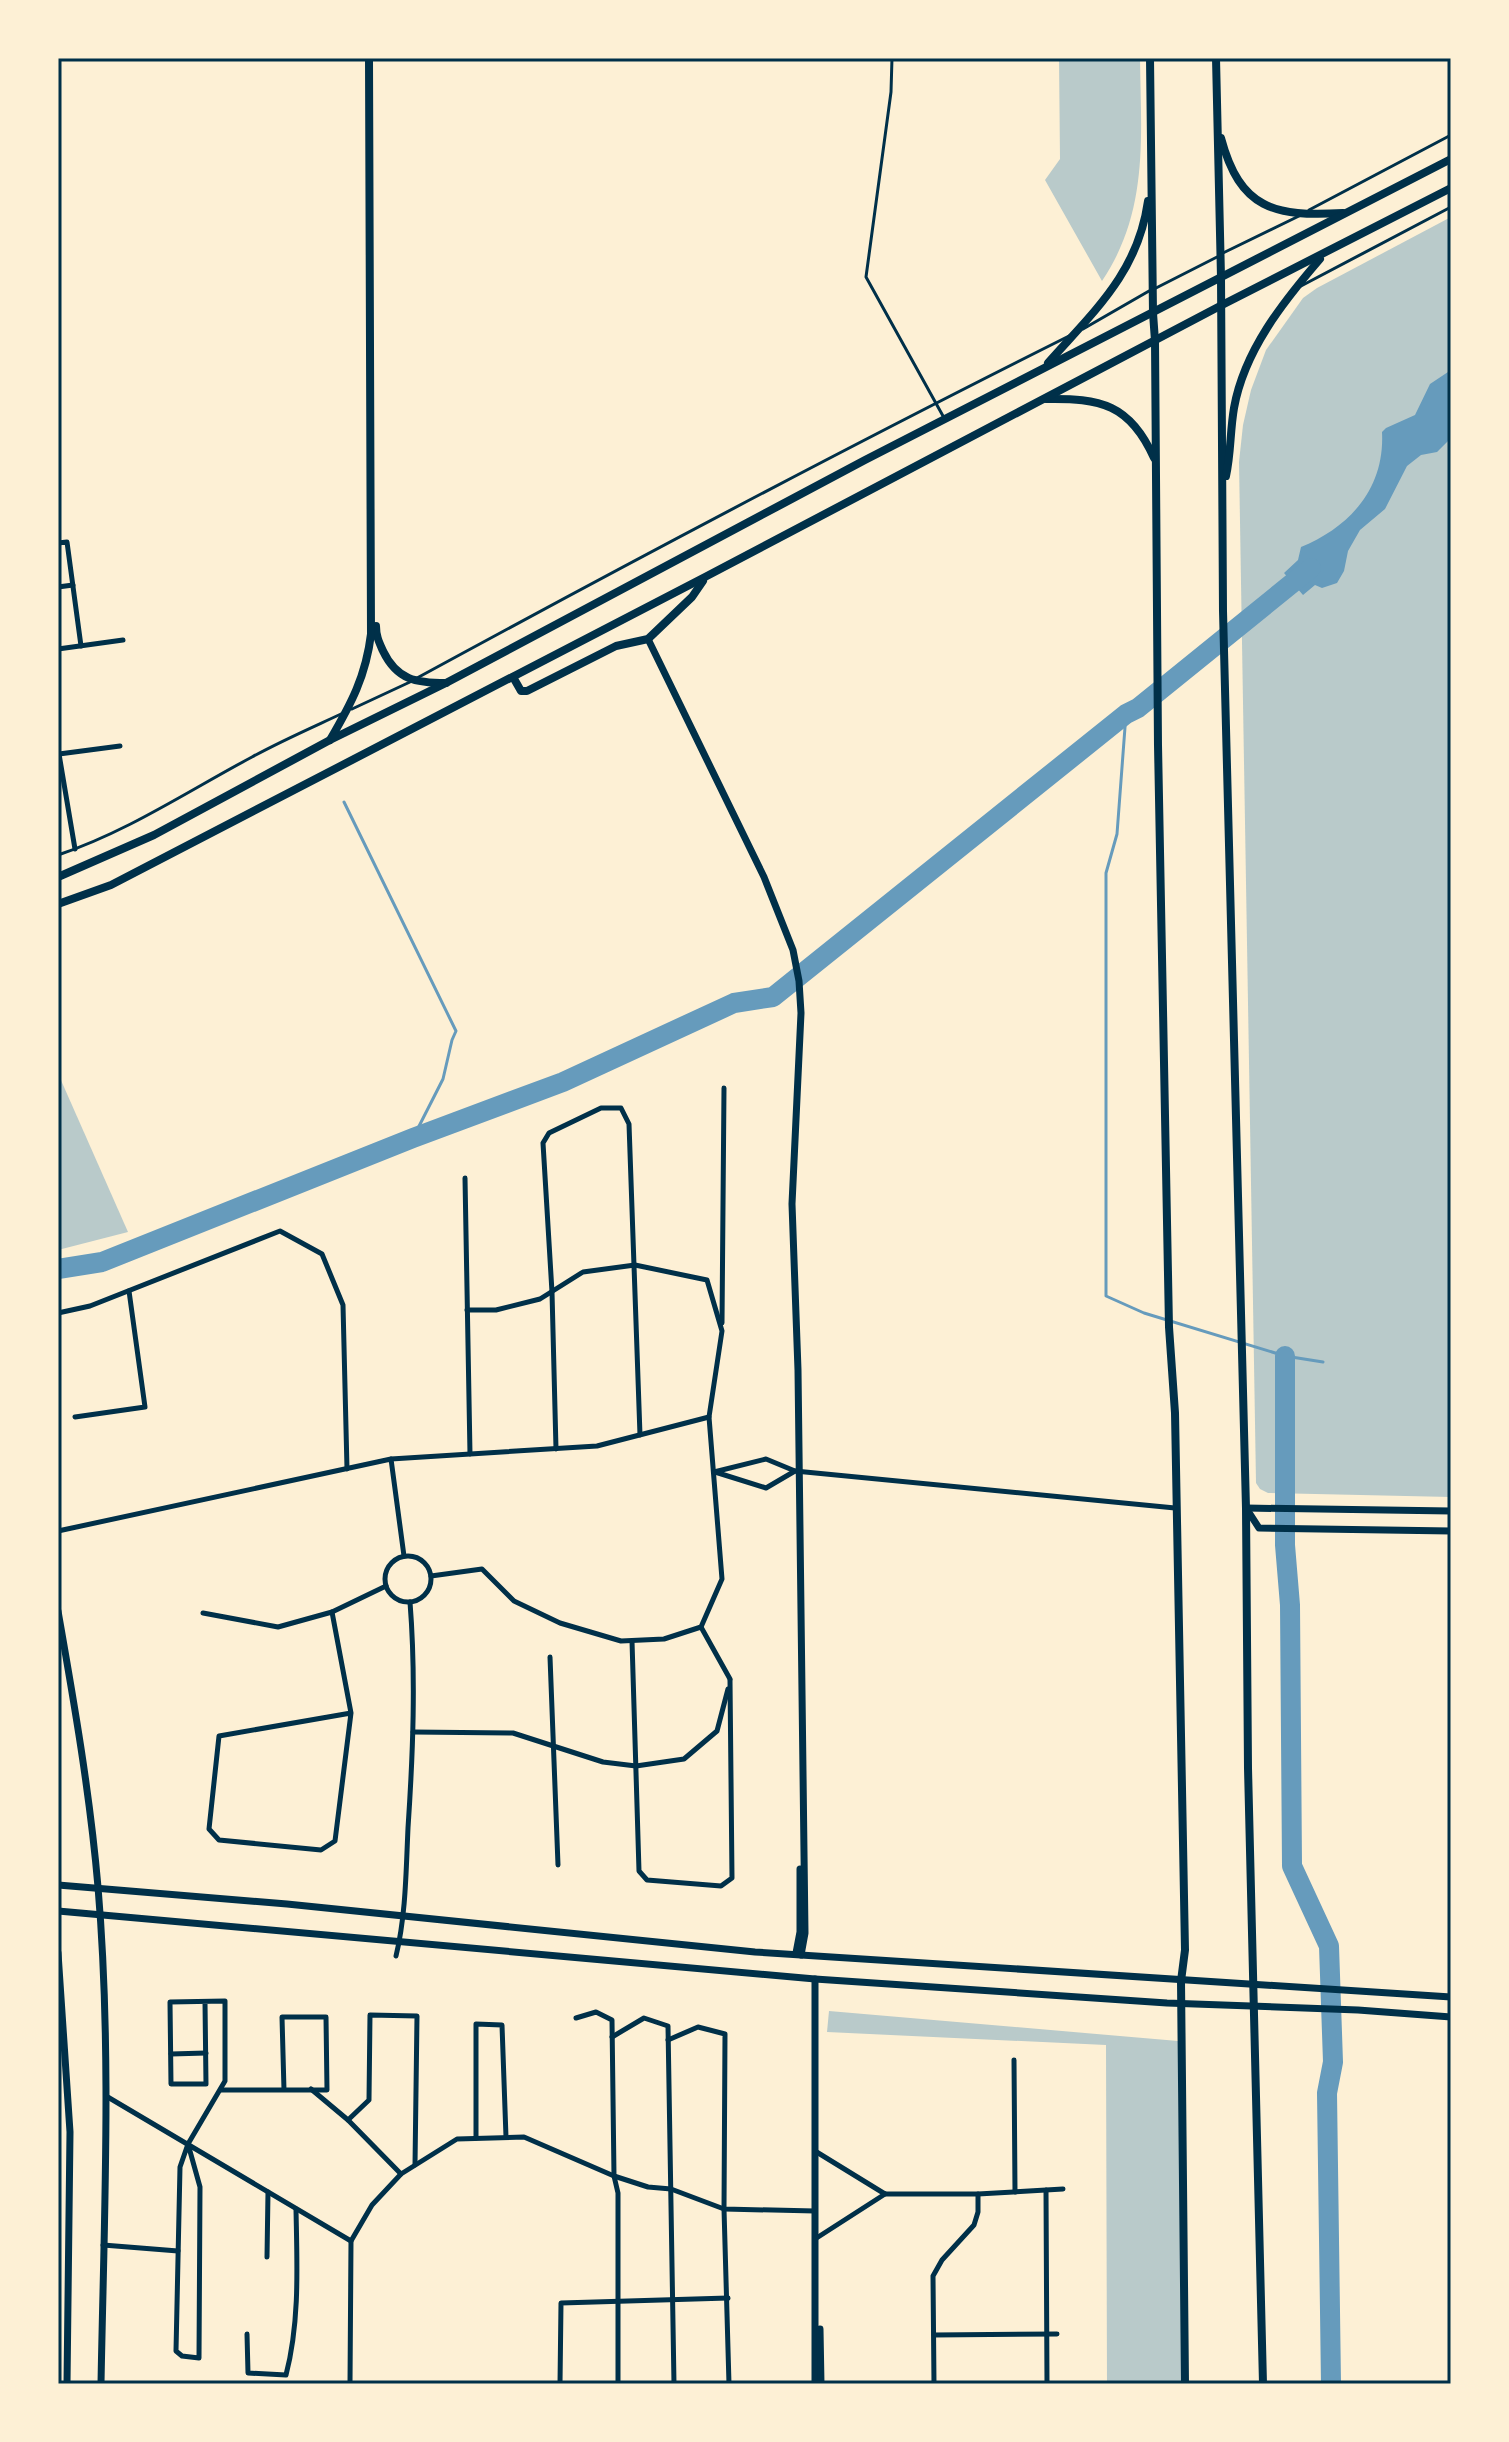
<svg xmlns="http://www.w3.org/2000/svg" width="1509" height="2442" font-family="'Fira Sans Condensed',sans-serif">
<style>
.green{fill:#b9caca}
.water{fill:#669bbc}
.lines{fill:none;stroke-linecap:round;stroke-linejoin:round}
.stream{stroke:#669bbc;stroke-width:3}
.river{stroke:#669bbc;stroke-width:20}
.service{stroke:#003049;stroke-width:3}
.minor{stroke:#003049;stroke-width:5}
.tertiary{stroke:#003049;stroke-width:7}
.secondary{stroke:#003049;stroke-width:8}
.primary{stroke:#003049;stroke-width:8}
.neatline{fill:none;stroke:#003049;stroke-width:3}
</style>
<rect width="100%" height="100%" fill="#fdf0d5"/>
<g class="green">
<path d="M 1059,58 L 1140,58 C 1141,138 1149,211 1102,281 L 1045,180 L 1060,159 Z"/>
<path d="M 1451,217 L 1451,1497 L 1268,1493 L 1260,1489 L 1256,1483 L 1239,462 L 1243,425 L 1251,390 L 1266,350 L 1303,298 L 1317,288 Z"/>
<path d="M 60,1078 L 128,1232 L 58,1250 L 58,1080 Z"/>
<path d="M 829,2011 L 1178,2041 L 1182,2384 L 1107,2384 L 1106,2045 L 827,2032 Z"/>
</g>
<path class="water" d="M 1451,370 L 1451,438 L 1437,452 L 1421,455 L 1407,466 L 1385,509 L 1360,530 L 1348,551 L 1344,571 L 1337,583 L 1322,588 L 1315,585 L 1303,595 L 1284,573 L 1298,560 L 1301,547 C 1350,527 1385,488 1382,432 L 1386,428 L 1415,415 L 1430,384 Z"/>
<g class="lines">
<g class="stream">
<path d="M 1126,714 L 1117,834 L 1106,873 L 1106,1296 L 1144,1313 L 1285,1356 L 1323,1362"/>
<path d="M 344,802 L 456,1031 L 452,1040 L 443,1079 L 413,1138"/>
</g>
<g class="river">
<path d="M 58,1269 L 102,1262 L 413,1138 L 563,1082 L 734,1003 L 773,997 L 1126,714 L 1138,708 L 1311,568"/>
<path d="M 1285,1356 L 1285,1545 L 1290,1605 L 1292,1866 L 1329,1946 L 1333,2062 L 1327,2093 L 1331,2384"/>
</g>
<g class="service">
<path d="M 892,58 L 891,92 L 866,277 L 943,416"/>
<path d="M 1309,210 L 1451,135"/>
<path d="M 1223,253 L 1299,216"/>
<path d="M 1301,286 L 1451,207"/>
<path d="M 1156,288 L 1217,257"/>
<path d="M 1083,329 L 1149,291"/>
<path d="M 417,678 C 632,561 849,446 1069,336"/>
<path d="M 352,709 L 410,682"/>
<path d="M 58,855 C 127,832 188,791 252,757 C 281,741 311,728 341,714"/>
</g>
<g class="minor">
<path d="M 58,543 L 67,542 L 81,646"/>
<path d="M 58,587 L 73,585"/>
<path d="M 58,649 L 123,640"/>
<path d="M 75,849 L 59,754 L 120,746"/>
<path d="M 465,1178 L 470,1454"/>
<path d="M 467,1310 L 496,1310 L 540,1299 L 583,1272 L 635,1265 L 707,1280 L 722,1331 L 709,1417"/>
<path d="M 58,1313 L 90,1306 L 280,1231 L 322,1254 L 343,1305 L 347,1469"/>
<path d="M 722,1323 L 724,1088"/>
<path d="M 75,1417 L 145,1407 L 129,1291"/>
<path d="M 556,1449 L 552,1292 L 543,1143 L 549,1133 L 601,1108 L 621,1108 L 629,1124 L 640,1435"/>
<path d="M 391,1459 L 597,1446 L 709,1417 L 722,1579 L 701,1627 L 664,1639 L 621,1641 L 560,1623 L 514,1601 L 482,1569 L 431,1576"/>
<path d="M 714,1472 L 766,1459 L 795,1471 L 1175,1508"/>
<path d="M 715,1472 L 766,1488 L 795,1471"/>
<path d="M 58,1531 L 391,1459 L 404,1556"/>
<circle cx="408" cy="1579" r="23"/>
<path d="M 332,1612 L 351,1713 L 335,1841 L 321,1850 L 219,1840 L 209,1829 L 219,1736 L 351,1713"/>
<path d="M 203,1613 L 278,1627 L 332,1612 L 386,1586"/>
<path d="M 701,1627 L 730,1679"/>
<path d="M 632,1641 L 639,1871 L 647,1880 L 721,1886 L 732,1878 L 730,1680"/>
<path d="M 550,1657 L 558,1865"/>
<path d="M 413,1732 L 513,1733 L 603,1762 L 636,1766 L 684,1759 L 717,1731 L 728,1689"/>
<path d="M 396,1956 C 406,1915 406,1870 408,1828 C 413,1753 416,1678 410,1602"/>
<path d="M 576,2018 L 596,2012 L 612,2020 L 614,2176 L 618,2193 L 618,2384"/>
<path d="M 612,2037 L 644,2018 L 668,2026 L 674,2384"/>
<path d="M 668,2040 L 698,2027 L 725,2034 L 724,2209 L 729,2384"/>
<path d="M 171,2054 L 206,2053"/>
<path d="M 1014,2060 L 1015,2192"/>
<path d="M 311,2089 L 348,2120 L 369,2100 L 370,2015 L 417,2016 L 415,2165"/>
<path d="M 221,2090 L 284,2090 L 282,2017 L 326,2017 L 327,2090 L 284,2090"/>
<path d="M 106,2096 L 351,2241"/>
<path d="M 348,2120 L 401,2174"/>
<path d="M 476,2138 L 476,2024 L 502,2025 L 506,2137"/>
<path d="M 188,2144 L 180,2167 L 176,2351 L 182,2356 L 199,2358 L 200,2187 L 188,2144 L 225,2081 L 225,2001 L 170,2002 L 171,2084 L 206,2084 L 205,2002"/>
<path d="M 815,2151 L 885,2194 L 978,2194 L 1063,2189"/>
<path d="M 1046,2190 L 1047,2384"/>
<path d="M 815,2239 L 885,2194"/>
<path d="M 103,2245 L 178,2251"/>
<path d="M 267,2257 L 268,2192"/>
<path d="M 247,2334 L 248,2373 L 286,2375 C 300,2321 297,2264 296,2209"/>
<path d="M 934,2335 L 1057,2334"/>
<path d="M 350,2384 L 351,2241 L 372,2205 L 401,2174 L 457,2139 L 524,2137 L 614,2176 L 648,2187 L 671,2189 L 724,2209 L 815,2211"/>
<path d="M 560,2384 L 561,2303 L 728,2298"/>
<path d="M 934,2384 L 933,2276 L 942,2260 L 974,2225 L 978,2212 L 978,2194"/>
</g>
<g class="tertiary">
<path d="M 648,639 L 764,877 L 793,950 L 799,981 L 801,1013 L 792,1204 L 798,1370 L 805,1933 L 801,1955"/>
<path d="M 1246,1508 L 1259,1528 L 1451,1531"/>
<path d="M 1246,1508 L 1451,1511"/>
<path d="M 58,1611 C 74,1702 90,1794 98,1887 C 112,2052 104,2218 101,2384"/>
<path d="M 58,1885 L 287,1904 L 755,1952 L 1451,1997"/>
<path d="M 58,1911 L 815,1979 L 1167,2003 L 1358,2010 L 1451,2017"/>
<path d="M 58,1953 L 70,2132 L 67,2384"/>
<path d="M 796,1953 L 800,1932 L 800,1869"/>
<path d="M 815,1979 L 815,2384"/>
<path d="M 820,2329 L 821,2384"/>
</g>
<g class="secondary">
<path d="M 376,626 C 376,636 379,642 383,651 C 397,680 416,683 446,683"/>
<path d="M 330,740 C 351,704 366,676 371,634 L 369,58"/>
</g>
<g class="primary">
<path d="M 1150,58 L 1153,313 L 1155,341 L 1158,745 L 1169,1327 L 1175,1413 L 1185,1950 L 1181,1981 L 1185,2384"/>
<path d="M 1216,58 L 1221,277 L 1223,611 L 1246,1508 L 1248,1768 L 1263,2384"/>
<path d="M 1221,138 C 1240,209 1274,217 1343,213"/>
<path d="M 1048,363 C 1094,311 1138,273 1148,201"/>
<path d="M 1046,399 C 1100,398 1130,404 1154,458"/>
<path d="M 1226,476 C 1231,454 1230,431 1234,408 C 1244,351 1283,302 1320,259"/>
<path d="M 513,677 L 521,691 L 527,691 L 616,646 L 648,639 L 692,597 L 703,581"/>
<path d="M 58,877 L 154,835 L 330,740 L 446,683 L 865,460 L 1451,159"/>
<path d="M 58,904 L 111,885 L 705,577 L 1222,305 L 1451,188"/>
</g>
</g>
<rect width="1509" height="2442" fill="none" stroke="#fdf0d5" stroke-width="120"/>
<rect x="60" y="60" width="1389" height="2322" class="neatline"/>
</svg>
